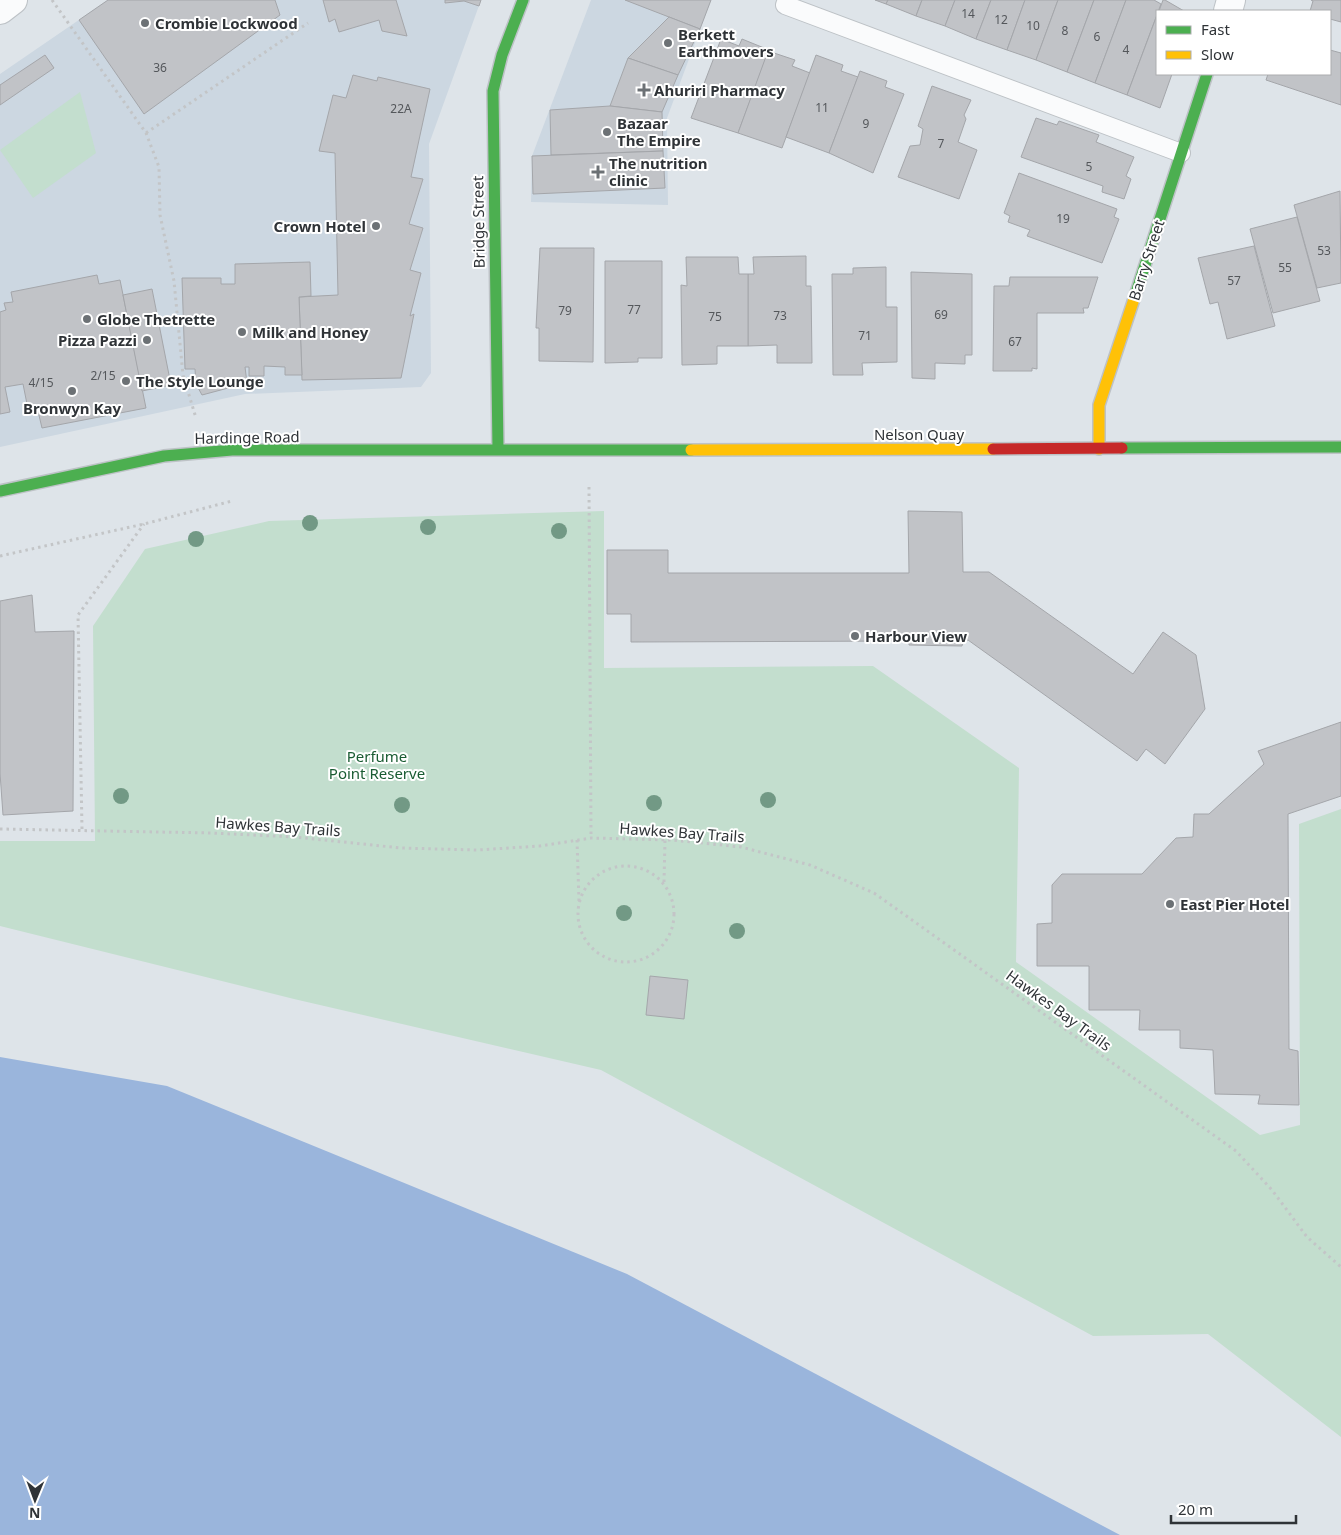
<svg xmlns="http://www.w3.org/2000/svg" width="1341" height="1535" font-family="'Noto Sans',sans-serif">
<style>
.built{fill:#ccd7e1}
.green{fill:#c3dece}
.water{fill:#9ab5dc}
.building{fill:#c1c3c7;stroke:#a4a6aa}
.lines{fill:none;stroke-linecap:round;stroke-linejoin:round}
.lane-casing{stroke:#bdc2c6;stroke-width:20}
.street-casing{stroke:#bdc2c6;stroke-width:30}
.fast-casing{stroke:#bdc2c6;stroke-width:14}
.slow-casing{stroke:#bdc2c6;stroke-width:14}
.jam-casing{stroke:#bdc2c6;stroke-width:14}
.path{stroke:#c3c5c7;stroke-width:3;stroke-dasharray:2.5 4;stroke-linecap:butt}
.lane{stroke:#fafbfc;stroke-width:18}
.street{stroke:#fafbfc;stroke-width:28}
.fast{stroke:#4caf50;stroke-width:11}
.slow{stroke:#ffc107;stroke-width:11}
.jam{stroke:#c62828;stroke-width:11}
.tree{fill:#729985}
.poi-dot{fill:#6c7175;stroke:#fff;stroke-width:2}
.labels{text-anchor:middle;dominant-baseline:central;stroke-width:4;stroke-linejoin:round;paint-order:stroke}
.number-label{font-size:12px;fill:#54575b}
.poi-label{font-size:15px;font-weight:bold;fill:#2f3337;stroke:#fff;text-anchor:start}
.street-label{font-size:15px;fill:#2f3337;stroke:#fff}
.park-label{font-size:15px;fill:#1a5c33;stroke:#fff}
</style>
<rect width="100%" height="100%" fill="#dee4e9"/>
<g class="built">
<path d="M 108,0 L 481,0 L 429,144 L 431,373 L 421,387 L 245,394 L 0,447 L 0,74 Z"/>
<path d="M 591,0 L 711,0 L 667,118 L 668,205 L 531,202 L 532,156 Z"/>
</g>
<g class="green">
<path d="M 80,92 L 96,153 L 33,198 L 0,150 Z"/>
<path d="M 604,511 L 604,668 L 873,666 L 1019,768 L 1016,962 L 1260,1135 L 1300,1125 L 1299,824 L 1341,809 L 1341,1437 L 1208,1334 L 1093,1336 L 601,1070 L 294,999 L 0,926 L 0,841 L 95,841 L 93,626 L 145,549 L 269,521 Z"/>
</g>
<path class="water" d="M 0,1057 L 167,1086 L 627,1274 L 1120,1535 L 0,1535 Z"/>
<g class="building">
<path d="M 108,0 L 275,0 L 280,15 L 144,114 L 79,20 Z"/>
<path d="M 323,0 L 396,0 L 407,36 L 382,31 L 379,20 L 339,32 L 335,19 L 329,22 Z"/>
<path d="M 445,0 L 481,0 L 479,6 L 464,1 L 445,3 Z"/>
<path d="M 625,0 L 711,0 L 700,29 Z"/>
<path d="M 875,0 L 888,0 L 886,4 Z"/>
<path d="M 888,0 L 922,0 L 916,16 L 886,4 Z"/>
<path d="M 922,0 L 955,0 L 945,26 L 916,16 Z"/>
<path d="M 955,0 L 991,0 L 976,39 L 945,26 Z"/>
<path d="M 991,0 L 1025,0 L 1007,50 L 976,39 Z"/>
<path d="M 1025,0 L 1058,0 L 1036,60 L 1007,50 Z"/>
<path d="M 1058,0 L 1094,0 L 1067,72 L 1036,60 Z"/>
<path d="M 1094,0 L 1126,0 L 1095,83 L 1067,72 Z"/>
<path d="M 1126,0 L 1154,0 L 1161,4 L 1127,95 L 1095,83 Z"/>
<path d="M 1163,0 L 1165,0 L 1184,11 L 1159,11 Z"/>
<path d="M 1311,0 L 1341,0 L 1341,22 L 1330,19 L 1330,11 L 1310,11 L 1313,1 Z"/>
<path d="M 1157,15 L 1157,74 L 1172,74 L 1160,108 L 1127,95 Z"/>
<path d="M 669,17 L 700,29 L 678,75 L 628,58 Z"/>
<path d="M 721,39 L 739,46 L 742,39 L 769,50 L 738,133 L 691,118 Z"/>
<path d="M 1330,50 L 1341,53 L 1341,105 L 1266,80 L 1268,74 L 1330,74 Z"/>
<path d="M 768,51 L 795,60 L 792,66 L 810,73 L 782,148 L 738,133 Z"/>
<path d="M 45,55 L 54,68 L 0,105 L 0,85 Z"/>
<path d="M 816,55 L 843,65 L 841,71 L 858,77 L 829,153 L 786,137 Z"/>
<path d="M 628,58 L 678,75 L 662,112 L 610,106 Z"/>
<path d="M 860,71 L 887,81 L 885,87 L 904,94 L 873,173 L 829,153 Z"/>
<path d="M 353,75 L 377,81 L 378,77 L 430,89 L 411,177 L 423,179 L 409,224 L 423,228 L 410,270 L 421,273 L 410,316 L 414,314 L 401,378 L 302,380 L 299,297 L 338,295 L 335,153 L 319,151 L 333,95 L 346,98 Z"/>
<path d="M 932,86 L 971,100 L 964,115 L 966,119 L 958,142 L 977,150 L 959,199 L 898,177 L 910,146 L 920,145 L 923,129 L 918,126 Z"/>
<path d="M 610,106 L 662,112 L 663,151 L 551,155 L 550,110 Z"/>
<path d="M 1036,118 L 1057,125 L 1059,121 L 1099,135 L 1096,142 L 1134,157 L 1126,176 L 1131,179 L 1124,199 L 1102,192 L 1103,186 L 1021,157 Z"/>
<path d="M 663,151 L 665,188 L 533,194 L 532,156 Z"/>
<path d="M 1019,173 L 1117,209 L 1114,217 L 1119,219 L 1102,263 L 1027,236 L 1030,230 L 1008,222 L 1010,216 L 1004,213 Z"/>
<path d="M 1340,191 L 1341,283 L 1317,288 L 1294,205 Z"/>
<path d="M 1297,217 L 1320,301 L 1273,313 L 1250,229 Z"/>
<path d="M 1254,246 L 1275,326 L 1227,339 L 1218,302 L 1210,304 L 1198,258 Z"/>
<path d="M 540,248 L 594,248 L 593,362 L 539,361 L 539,328 L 536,328 Z"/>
<path d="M 806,256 L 806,286 L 811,286 L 812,363 L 777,363 L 777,345 L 748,346 L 748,274 L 754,274 L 753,257 Z"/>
<path d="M 686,257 L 738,257 L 739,274 L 748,274 L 748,346 L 717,346 L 717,364 L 682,365 L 681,285 L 687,286 Z"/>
<path d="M 605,261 L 662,261 L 662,358 L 638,358 L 638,362 L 605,363 Z"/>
<path d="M 310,262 L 311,296 L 299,297 L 302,375 L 285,375 L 285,367 L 264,366 L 264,376 L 249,376 L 249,367 L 245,367 L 247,383 L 202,395 L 196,384 L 195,369 L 185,369 L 182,278 L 221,278 L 221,284 L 235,284 L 235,264 Z"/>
<path d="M 886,267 L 886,307 L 897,307 L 897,362 L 862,363 L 863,375 L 833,375 L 832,274 L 853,274 L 853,268 Z"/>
<path d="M 911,272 L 972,274 L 972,355 L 965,355 L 965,364 L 935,363 L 935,379 L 912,378 Z"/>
<path d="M 97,275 L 99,284 L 120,280 L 146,408 L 42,428 L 37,407 L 28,409 L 23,384 L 5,387 L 10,412 L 0,414 L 0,312 L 6,310 L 4,303 L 13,302 L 11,292 Z"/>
<path d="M 1010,277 L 1098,277 L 1088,308 L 1083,308 L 1084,313 L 1037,313 L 1037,369 L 1032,368 L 1032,371 L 993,371 L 994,286 L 1009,286 Z"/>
<path d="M 152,289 L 171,385 L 142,391 L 123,295 Z"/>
<path d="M 908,511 L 962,512 L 963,572 L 989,572 L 1133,674 L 1163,632 L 1196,655 L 1205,709 L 1165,764 L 1146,749 L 1137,761 L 968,640 L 963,641 L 962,646 L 909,645 L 909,641 L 631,642 L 631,614 L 607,614 L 607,550 L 668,550 L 668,573 L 909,573 Z"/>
<path d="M 32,595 L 35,632 L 74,631 L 73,811 L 3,815 L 0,773 L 0,601 Z"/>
<path d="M 1341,722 L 1341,796 L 1288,814 L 1289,1049 L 1298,1051 L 1299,1105 L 1258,1104 L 1260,1095 L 1215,1094 L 1213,1050 L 1180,1048 L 1180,1030 L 1139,1030 L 1140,1010 L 1089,1010 L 1089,966 L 1037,966 L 1037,924 L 1052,923 L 1052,885 L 1062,874 L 1142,874 L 1176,838 L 1193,837 L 1194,814 L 1209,814 L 1264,764 L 1258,751 Z"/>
<path d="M 650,976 L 688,980 L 684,1019 L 646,1015 Z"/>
</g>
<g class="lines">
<defs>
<path id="lane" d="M 787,0 L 785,5 L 1181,153"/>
<g id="street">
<path d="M 0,10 L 13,0"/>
<path d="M 1228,11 L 1231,0"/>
</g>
<g id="fast">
<path d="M 1135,296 L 1207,74"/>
<path d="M 1122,448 L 1341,447"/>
<path d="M 498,449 L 493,91 L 502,55 L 523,0"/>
<path d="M 0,491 L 164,456 L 232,450 L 691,450"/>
</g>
<g id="slow">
<path d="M 1099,449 L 1099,405 L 1135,296"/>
<path d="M 691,450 L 993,449"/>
</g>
<path id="jam" d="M 993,449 L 1122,448"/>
</defs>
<use href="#lane" class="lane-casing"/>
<use href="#street" class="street-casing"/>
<use href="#fast" class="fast-casing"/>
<use href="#slow" class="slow-casing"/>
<use href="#jam" class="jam-casing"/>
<g class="path">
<path d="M 52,0 L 146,133 L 159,167 L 160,215 L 174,281 L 183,375 L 196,418"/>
<path d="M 146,133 L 308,23"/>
<path d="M 589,487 L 591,838"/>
<path d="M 0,556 L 144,524 L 232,501"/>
<path d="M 0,829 L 211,833 L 295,837 L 401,848 L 477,850 L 540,846 L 591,838 L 672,840 L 741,847 L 810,865 L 874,893 L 898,910 L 1236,1151 L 1272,1190 L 1307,1237 L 1341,1267"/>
<path d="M 82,829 L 78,615 L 144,524"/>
<path d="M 577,840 L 579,901"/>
<circle cx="626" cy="914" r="48"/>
<path d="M 664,882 L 665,840"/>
</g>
<use href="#lane" class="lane"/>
<use href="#street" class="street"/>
<use href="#fast" class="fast"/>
<use href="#slow" class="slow"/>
<use href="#jam" class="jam"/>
</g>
<g class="tree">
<circle cx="310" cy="523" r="8"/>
<circle cx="428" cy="527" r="8"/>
<circle cx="559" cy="531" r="8"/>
<circle cx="196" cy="539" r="8"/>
<circle cx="121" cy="796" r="8"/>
<circle cx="768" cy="800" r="8"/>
<circle cx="654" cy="803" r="8"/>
<circle cx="402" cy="805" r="8"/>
<circle cx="624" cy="913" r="8"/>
<circle cx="737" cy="931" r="8"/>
</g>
<g class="poi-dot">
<circle cx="145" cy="23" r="5"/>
<circle cx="668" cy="43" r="5"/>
<path d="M641.5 82.5h5v5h5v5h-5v5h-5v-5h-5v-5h5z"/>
<circle cx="607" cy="132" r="5"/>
<path d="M595.5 164.5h5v5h5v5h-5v5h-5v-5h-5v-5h5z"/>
<circle cx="376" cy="226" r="5"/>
<circle cx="87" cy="319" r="5"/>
<circle cx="242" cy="332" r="5"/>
<circle cx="147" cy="340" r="5"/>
<circle cx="126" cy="381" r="5"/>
<circle cx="72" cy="391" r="5"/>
<circle cx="855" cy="636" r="5"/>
<circle cx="1170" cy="904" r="5"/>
</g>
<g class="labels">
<g class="number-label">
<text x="968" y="13">14</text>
<text x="1001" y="19">12</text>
<text x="1033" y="25">10</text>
<text x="1065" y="30">8</text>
<text x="1097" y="36">6</text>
<text x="1126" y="49">4</text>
<text x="160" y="67">36</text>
<text x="822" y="107">11</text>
<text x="401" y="108">22A</text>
<text x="866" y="123">9</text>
<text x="941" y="143">7</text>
<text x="1089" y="166">5</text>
<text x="1063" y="218">19</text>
<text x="1324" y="250">53</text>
<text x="1285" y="267">55</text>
<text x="1234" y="280">57</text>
<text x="634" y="309">77</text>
<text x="565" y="310">79</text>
<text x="941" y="314">69</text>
<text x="780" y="315">73</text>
<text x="715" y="316">75</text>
<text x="865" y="335">71</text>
<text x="1015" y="341">67</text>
<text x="103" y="375">2/15</text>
<text x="41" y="382">4/15</text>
</g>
<g class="poi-label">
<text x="155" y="23">Crombie Lockwood</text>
<text x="678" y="34">Berkett<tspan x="678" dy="17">Earthmovers</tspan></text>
<text x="654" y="90">Ahuriri Pharmacy</text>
<text x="617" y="123">Bazaar<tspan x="617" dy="17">The Empire</tspan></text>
<text x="609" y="163">The nutrition<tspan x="609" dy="17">clinic</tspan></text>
<text x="366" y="226" text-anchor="end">Crown Hotel</text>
<text x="97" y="319">Globe Thetrette</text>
<text x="252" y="332">Milk and Honey</text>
<text x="137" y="340" text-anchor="end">Pizza Pazzi</text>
<text x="136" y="381">The Style Lounge</text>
<text x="72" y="408" text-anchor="middle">Bronwyn Kay</text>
<text x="865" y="636">Harbour View</text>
<text x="1180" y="904">East Pier Hotel</text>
</g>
<g class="street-label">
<text transform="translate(478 222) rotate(-91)">Bridge Street</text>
<text transform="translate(1146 260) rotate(-72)">Barry Street</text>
<text x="919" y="434">Nelson Quay</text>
<text transform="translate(247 437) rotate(-1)">Hardinge Road</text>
<text transform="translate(278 826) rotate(4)">Hawkes Bay Trails</text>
<text transform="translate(682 832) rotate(4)">Hawkes Bay Trails</text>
<text transform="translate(1059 1010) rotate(36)">Hawkes Bay Trails</text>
</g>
<g class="park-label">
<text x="377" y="756">Perfume<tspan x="377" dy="17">Point Reserve</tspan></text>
</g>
</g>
<rect x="1156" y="10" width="175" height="65" fill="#ffffff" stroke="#acadaf"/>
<rect x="1166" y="26" width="25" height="8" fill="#4caf50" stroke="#acadaf"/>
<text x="1201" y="35" font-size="15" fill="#2f3337">Fast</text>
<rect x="1166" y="51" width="25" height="8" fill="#ffc107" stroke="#acadaf"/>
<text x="1201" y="60" font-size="15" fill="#2f3337">Slow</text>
<g transform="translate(35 1500) rotate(181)" stroke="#ffffff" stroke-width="4" paint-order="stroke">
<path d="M0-4L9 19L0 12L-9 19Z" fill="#2f3337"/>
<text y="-8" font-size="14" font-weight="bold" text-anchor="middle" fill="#2f3337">N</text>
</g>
<path d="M1171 1515v8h125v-8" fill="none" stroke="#2f3337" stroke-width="2.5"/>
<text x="1178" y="1515" font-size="15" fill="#2f3337" stroke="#ffffff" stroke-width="4" paint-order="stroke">20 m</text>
</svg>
